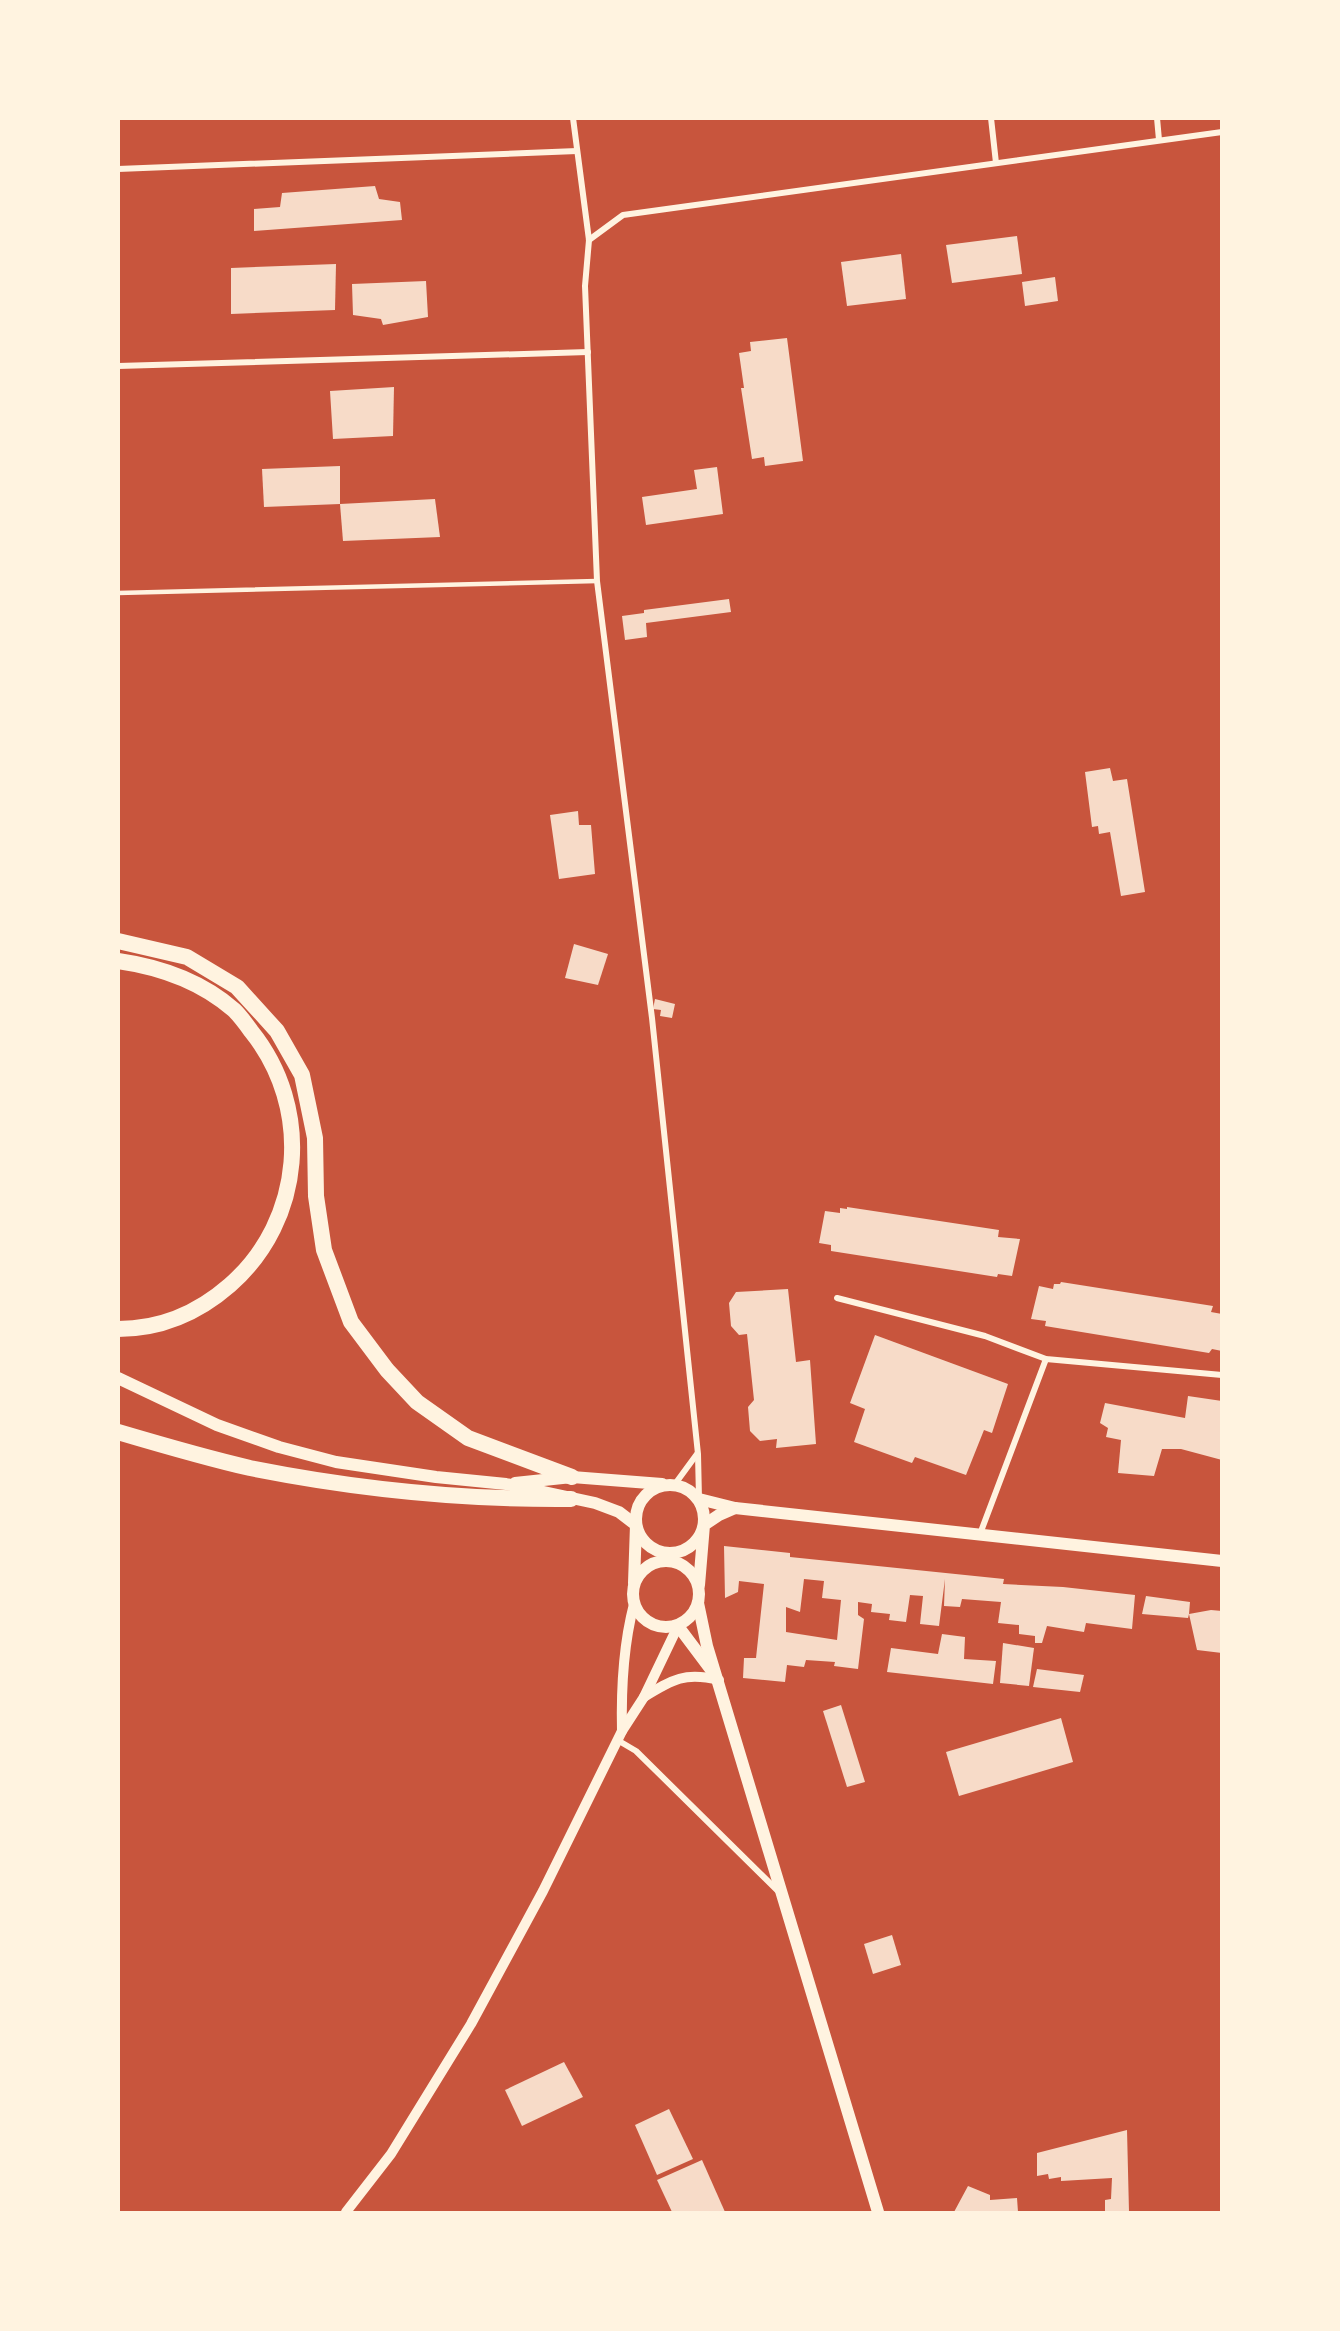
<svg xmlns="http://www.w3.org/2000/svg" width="1340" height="2331" font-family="'IBM Plex Serif',serif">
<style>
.building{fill:#f7dbc8;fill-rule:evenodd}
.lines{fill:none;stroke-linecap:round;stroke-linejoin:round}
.service{stroke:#fff3e0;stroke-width:4.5}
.minor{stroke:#fff3e0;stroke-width:6}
.tertiary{stroke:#fff3e0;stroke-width:10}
.secondary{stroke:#fff3e0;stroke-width:12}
.trunk{stroke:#fff3e0;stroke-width:16}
</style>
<rect width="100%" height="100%" fill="#c8553d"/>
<g class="building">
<path d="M 375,186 L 379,199 L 400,202 L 402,220 L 254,231 L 254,209 L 280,207 L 282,193 Z"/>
<path d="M 1017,236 L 1022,274 L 952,283 L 946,245 Z"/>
<path d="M 901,254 L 906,299 L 847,306 L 841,262 Z"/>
<path d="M 336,264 L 335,310 L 231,314 L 231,268 Z"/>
<path d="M 1055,277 L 1058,301 L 1025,306 L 1022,282 Z"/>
<path d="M 426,281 L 428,317 L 383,325 L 381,319 L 353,315 L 352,284 Z"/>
<path d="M 787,338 L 803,461 L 765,466 L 764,457 L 752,459 L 741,388 L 744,388 L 739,353 L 751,351 L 750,342 Z"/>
<path d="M 394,387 L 393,436 L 333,439 L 330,391 Z"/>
<path d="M 340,466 L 340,504 L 264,507 L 262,469 Z"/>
<path d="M 717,467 L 723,514 L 646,525 L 642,497 L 697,489 L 694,470 Z"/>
<path d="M 435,499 L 440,537 L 343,541 L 340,504 Z"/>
<path d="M 729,599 L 731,612 L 646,623 L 647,637 L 625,640 L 622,616 L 644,613 L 644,610 Z"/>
<path d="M 1110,768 L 1113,781 L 1127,779 L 1145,892 L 1121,896 L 1110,832 L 1099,834 L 1098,826 L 1092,827 L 1085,772 Z"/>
<path d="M 578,811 L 579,825 L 591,825 L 595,874 L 559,879 L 550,815 Z"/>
<path d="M 574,944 L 608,954 L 598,985 L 565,978 Z"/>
<path d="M 655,999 L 675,1004 L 672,1018 L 660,1016 L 661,1010 L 653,1009 Z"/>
<path d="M 847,1207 L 999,1230 L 998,1237 L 1020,1239 L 1012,1276 L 998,1274 L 997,1277 L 831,1251 L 831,1245 L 819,1243 L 825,1211 L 840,1213 L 840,1208 L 847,1209 Z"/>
<path d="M 1061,1282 L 1213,1306 L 1211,1312 L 1222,1314 L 1222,1351 L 1212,1349 L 1209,1353 L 1045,1326 L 1046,1321 L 1031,1319 L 1039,1286 L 1053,1289 L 1054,1284 L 1060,1284 Z"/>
<path d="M 788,1289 L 796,1362 L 810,1360 L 816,1444 L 776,1448 L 777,1439 L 760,1441 L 750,1431 L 748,1407 L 754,1400 L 747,1334 L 739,1335 L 731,1326 L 729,1303 L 736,1292 Z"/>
<path d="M 875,1335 L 1008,1384 L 992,1433 L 984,1430 L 966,1475 L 915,1457 L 912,1463 L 854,1442 L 865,1409 L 850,1403 Z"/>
<path d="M 1188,1396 L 1222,1401 L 1222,1460 L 1181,1449 L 1162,1449 L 1154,1476 L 1118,1473 L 1121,1440 L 1106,1437 L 1108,1428 L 1100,1423 L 1105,1403 L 1185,1418 Z"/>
<path d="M 724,1546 L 790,1553 L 790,1557 L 1004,1579 L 1003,1584 L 1063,1587 L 1135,1595 L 1132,1629 L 1086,1623 L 1084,1632 L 1047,1626 L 1042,1643 L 1035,1643 L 1035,1636 L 1019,1634 L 1019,1625 L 998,1623 L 1001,1602 L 962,1599 L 960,1607 L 944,1606 L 945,1579 L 939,1626 L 920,1624 L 923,1596 L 910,1595 L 906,1622 L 889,1620 L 890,1614 L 871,1612 L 872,1604 L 858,1602 L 858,1615 L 864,1619 L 858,1669 L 834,1666 L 835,1662 L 806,1660 L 804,1667 L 787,1665 L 785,1682 L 743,1678 L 744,1658 L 756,1658 L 764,1584 L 739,1581 L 738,1592 L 725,1598 ZM 804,1579 L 824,1581 L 822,1598 L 841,1600 L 837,1640 L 786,1632 L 786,1607 L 800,1612 Z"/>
<path d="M 1146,1596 L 1190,1602 L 1189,1614 L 1211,1610 L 1222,1611 L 1222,1653 L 1197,1650 L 1189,1614 L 1188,1618 L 1142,1614 Z"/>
<path d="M 942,1634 L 965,1637 L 964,1659 L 996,1661 L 993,1684 L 887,1672 L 891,1648 L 938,1654 Z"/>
<path d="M 1003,1643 L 1034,1648 L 1029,1686 L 1000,1683 Z"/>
<path d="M 1037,1669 L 1084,1675 L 1080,1692 L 1033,1687 Z"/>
<path d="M 841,1705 L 865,1782 L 847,1787 L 823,1711 Z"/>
<path d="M 1061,1718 L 1073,1762 L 959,1796 L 946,1752 Z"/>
<path d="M 892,1935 L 901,1965 L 873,1974 L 864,1944 Z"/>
<path d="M 564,2062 L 583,2097 L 522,2126 L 505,2090 Z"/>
<path d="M 669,2109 L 693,2159 L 657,2175 L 635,2125 Z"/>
<path d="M 1127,2130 L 1129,2212 L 1105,2212 L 1105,2200 L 1111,2199 L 1112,2178 L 1061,2181 L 1061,2177 L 1049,2179 L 1048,2174 L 1037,2176 L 1037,2153 Z"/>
<path d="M 702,2160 L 725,2212 L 672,2212 L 657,2180 Z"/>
<path d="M 968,2186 L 990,2195 L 990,2200 L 1017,2198 L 1018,2212 L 954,2212 Z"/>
</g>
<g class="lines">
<path class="service" d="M 118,593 L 597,581"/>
<g class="minor">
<path d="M 573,118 L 589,240 L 585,286 L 597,581 L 652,1018 L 698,1454 L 699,1499"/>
<path d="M 991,118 L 996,163"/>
<path d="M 1157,118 L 1159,140"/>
<path d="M 118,169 L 577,151"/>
<path d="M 589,240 L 623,215 L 1222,132"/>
<path d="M 118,366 L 588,352"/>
<path d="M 837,1298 L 985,1336 L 1046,1359 L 1222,1375"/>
<path d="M 675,1484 L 697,1454"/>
<path d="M 980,1534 L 1046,1359"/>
<path d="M 619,1741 L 636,1751 L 777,1890"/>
</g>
<g class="tertiary">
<path d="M 644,1697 C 673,1679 685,1672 719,1680"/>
<path d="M 622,1731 C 621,1688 623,1646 634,1604"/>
<path d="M 346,2212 L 391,2154 L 471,2024 L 543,1891 L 622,1731 L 644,1697 L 678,1626"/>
</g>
<g class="secondary">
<path d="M 118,1378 L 217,1425 L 279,1447 L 336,1462 L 436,1477 L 506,1484 L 595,1503 L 619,1512 L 636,1525 L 634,1583"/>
<path d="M 515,1483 L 572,1477 L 662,1484"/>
<circle cx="670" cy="1519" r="34"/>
<path d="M 699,1499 L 735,1508 L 1222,1561"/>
<circle cx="666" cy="1594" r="33"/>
<path d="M 699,1585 L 704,1525 L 719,1515 L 735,1508"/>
<path d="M 698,1603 L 707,1646 L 878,2212"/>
<path d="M 678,1626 L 711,1670"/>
</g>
<g class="trunk">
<path d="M 118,941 L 187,957 L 237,987 L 277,1031 L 302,1075 L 315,1138 L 316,1196 L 324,1250 L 351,1322 L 387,1370 L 417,1402 L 468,1438 L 572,1477"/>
<path d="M 118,961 C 160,967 202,982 234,1010 C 240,1016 246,1024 251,1031 C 313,1108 304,1220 230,1285 C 198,1313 161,1329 118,1329"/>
<path d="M 118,1432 C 162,1445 206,1458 250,1468 C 355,1489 465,1500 571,1499"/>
</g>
</g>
<rect width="1340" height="2331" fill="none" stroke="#fff3e0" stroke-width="240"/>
</svg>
